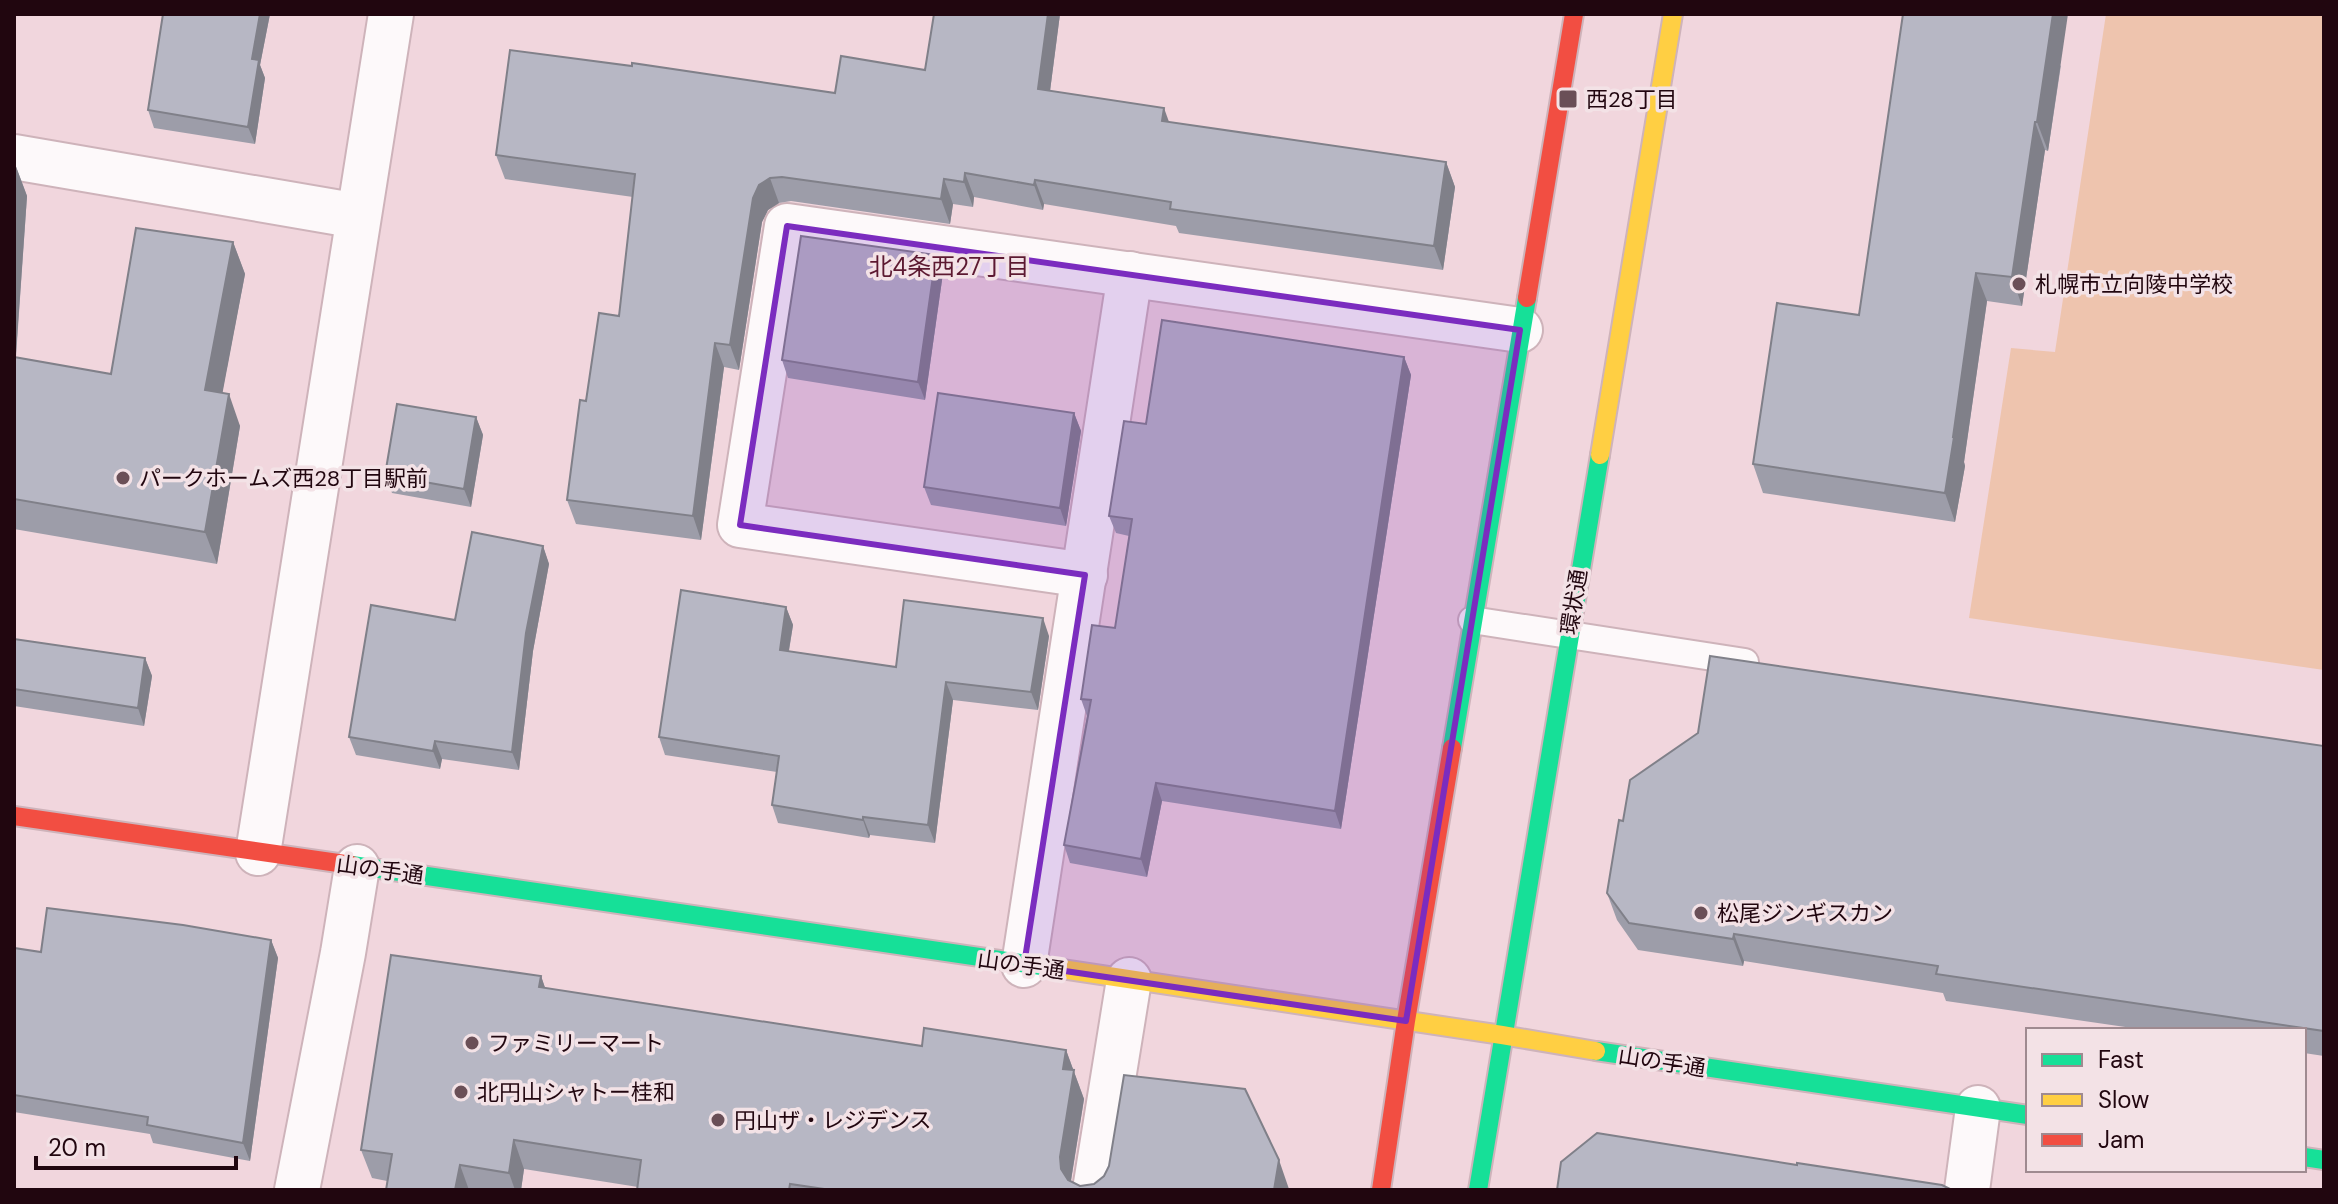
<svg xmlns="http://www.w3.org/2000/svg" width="2338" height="1204" font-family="'DM Sans','Noto Sans JP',sans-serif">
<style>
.green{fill:#eec4ae}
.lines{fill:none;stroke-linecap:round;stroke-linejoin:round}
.lane-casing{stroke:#ceb3ba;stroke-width:30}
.street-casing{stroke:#ceb3ba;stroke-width:48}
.fast-casing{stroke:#ceb3ba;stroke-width:22}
.slow-casing{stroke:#ceb3ba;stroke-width:22}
.jam-casing{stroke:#ceb3ba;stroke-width:22}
.lane{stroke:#fdf9fa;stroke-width:26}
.street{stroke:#fdf9fa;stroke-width:44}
.fast{stroke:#16e098;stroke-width:18}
.slow{stroke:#ffcf43;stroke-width:18}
.jam{stroke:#f24e42;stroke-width:18}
.wall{fill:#9d9da9}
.shaded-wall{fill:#808089}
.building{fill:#b7b7c4;stroke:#808089;stroke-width:2}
.marked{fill:#7b2cbf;fill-opacity:0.2;stroke:#7b2cbf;stroke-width:6;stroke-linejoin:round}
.poi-dot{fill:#6a4f57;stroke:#f3e2e6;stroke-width:3}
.labels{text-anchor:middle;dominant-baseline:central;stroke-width:7;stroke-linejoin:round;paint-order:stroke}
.poi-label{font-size:22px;fill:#21060f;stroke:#f3e2e6;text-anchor:start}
.street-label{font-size:22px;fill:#21060f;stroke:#f3e2e6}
.neighbourhood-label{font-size:24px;fill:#5c1931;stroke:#f3e2e6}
</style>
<rect width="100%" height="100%" fill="#f1d6dd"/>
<path class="green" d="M 2106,14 L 2324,14 L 2324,670 L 1969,618 L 2011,348 L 2055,352 Z"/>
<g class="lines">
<defs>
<path id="lane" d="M 1472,620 L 1745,662"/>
<g id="street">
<path d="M 14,157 L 358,216"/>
<path d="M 1085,575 L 740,525 L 787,226 L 1520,330"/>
<path d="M 258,853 L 391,14"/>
<path d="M 1024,965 L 1130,274"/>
<path d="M 297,1190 L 343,953 L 357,867"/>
<path d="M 1095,1190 L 1129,980"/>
<path d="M 1967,1190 L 1978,1108"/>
</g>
<g id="fast">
<path d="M 1452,748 L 1527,298"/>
<path d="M 352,865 L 1055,968"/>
<path d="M 1596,1051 L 2028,1115"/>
<path d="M 2304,1157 L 2324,1160"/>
<path d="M 1478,1190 L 1600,455"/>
</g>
<g id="slow">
<path d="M 1600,455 L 1673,14"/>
<path d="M 1055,968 L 1502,1035 L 1596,1051"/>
</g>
<g id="jam">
<path d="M 1527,298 L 1574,14"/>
<path d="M 14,816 L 352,865"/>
<path d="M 1381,1190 L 1406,1021 L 1452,748"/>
</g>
</defs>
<use href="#lane" class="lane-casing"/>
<use href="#street" class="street-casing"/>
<use href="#fast" class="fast-casing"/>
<use href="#slow" class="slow-casing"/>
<use href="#jam" class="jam-casing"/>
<use href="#lane" class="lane"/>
<use href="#street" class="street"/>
<use href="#fast" class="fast"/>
<use href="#slow" class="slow"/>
<use href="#jam" class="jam"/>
</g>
<g class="wall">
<path d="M 150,14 L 270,14 L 260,65 L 265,78 L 255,144 L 154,128 L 148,110 L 163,16 Z"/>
<path d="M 934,14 L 1060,14 L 1050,91 L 1169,122 L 1446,162 L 1455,187 L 1443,270 L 1179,233 L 1176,226 L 1044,204 L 1043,210 L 974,197 L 973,207 L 953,204 L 950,224 L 791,201 L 779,203 L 768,210 L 762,222 L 739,370 L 724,367 L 701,540 L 576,524 L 567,500 L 586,401 L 619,316 L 633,197 L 505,179 L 496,155 L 835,93 L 925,70 Z"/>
<path d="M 2061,65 L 2048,151 L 2045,150 L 2022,306 L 1987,301 L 1964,462 L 1965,466 L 1955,522 L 1763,493 L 1753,464 L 1859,315 Z"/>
<path d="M 14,164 L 15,164 L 27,196 L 16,357 L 111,374 L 233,242 L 245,274 L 222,393 L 240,426 L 217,564 L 14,529 Z"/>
<path d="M 943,273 L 925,400 L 788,378 L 782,360 Z"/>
<path d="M 1404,357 L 1411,375 L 1341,829 L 1162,801 L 1147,877 L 1070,863 L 1064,845 L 1087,716 L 1081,699 L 1115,628 L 1129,536 L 1116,533 L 1109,516 L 1146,424 Z"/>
<path d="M 1074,413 L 1081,431 L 1066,526 L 931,505 L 924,487 Z"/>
<path d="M 476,417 L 483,435 L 471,507 L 392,493 L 385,475 Z"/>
<path d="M 543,546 L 549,564 L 533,651 L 519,770 L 442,759 L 440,769 L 356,755 L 349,737 L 455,620 Z"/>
<path d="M 786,607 L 793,625 L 789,651 L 896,667 L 1049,636 L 1038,710 L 953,700 L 935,843 L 870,835 L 869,838 L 778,823 L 772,805 L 777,772 L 665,755 L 659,737 Z"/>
<path d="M 14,639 L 145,658 L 152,676 L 144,726 L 14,706 Z"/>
<path d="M 2324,746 L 2324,1056 L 2304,1053 L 2304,1030 L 2146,1030 L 1946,1001 L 1943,993 L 1744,961 L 1743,966 L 1638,950 L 1617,920 L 1607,893 L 1623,821 Z"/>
<path d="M 271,940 L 278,958 L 250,1161 L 153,1143 L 150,1134 L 14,1112 L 14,948 L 41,952 Z"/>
<path d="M 541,976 L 545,988 L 922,1046 L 1066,1050 L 1084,1099 L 1071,1181 L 1080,1186 L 1289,1189 L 1289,1190 L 637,1190 L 638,1187 L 524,1169 L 521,1190 L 386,1190 L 387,1181 L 372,1178 L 361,1150 Z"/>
</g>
<g class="shaded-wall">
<path d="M 260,14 L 270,14 L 260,65 L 265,78 L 255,144 L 248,127 L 252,59 Z"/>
<path d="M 1048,14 L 1060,14 L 1047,114 L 1038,89 Z"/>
<path d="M 2053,14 L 2068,14 L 2048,151 L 2037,122 Z"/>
<path d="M 1164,108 L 1173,133 L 1162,121 Z"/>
<path d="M 2035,122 L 2045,150 L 2022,306 L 2012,277 Z"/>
<path d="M 1446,162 L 1455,187 L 1443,270 L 1434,246 Z"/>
<path d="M 15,164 L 27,196 L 14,381 L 14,184 Z"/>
<path d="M 965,173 L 974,197 L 973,207 L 964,182 Z"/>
<path d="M 770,178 L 779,203 L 768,210 L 762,222 L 739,370 L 730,345 L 753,198 L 759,185 Z"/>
<path d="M 944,179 L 953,204 L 950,224 L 941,199 Z"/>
<path d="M 1035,180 L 1044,204 L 1043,210 L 1034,185 Z"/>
<path d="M 233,242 L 245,274 L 217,422 L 205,390 Z"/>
<path d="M 936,255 L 943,273 L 925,400 L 918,382 Z"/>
<path d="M 1976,273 L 1987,301 L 1964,462 L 1965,466 L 1955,522 L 1945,493 Z"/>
<path d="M 715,343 L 724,367 L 701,540 L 693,516 Z"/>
<path d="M 1404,357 L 1411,375 L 1341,829 L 1335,811 Z"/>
<path d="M 229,394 L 240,426 L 217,564 L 205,532 Z"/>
<path d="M 1074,413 L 1081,431 L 1066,526 L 1060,508 Z"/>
<path d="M 476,417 L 483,435 L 471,507 L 464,489 Z"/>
<path d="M 543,546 L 549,564 L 533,651 L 519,770 L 512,752 L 526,633 Z"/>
<path d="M 786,607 L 793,625 L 786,667 L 780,650 Z"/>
<path d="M 1043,618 L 1049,636 L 1038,710 L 1031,692 Z"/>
<path d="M 145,658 L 152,676 L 144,726 L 138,708 Z"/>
<path d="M 946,682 L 953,700 L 935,843 L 928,825 Z"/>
<path d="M 435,741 L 442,759 L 440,769 L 433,751 Z"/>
<path d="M 1156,783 L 1162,801 L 1147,877 L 1141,859 Z"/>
<path d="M 863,817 L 870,835 L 869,838 L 863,820 Z"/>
<path d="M 1734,934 L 1744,961 L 1743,966 L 1733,939 Z"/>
<path d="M 271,940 L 278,958 L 250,1161 L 243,1143 Z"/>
<path d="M 541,976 L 551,1005 L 539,987 Z"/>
<path d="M 1066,1050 L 1084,1099 L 1070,1186 L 1061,1169 L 1060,1157 L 1063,1069 Z"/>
<path d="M 514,1140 L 524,1169 L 521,1190 L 515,1190 L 509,1173 Z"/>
<path d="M 1279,1160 L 1289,1189 L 1289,1190 L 1274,1190 Z"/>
<path d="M 460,1165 L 469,1190 L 455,1190 Z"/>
</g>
<g class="building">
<path d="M 163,14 L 260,14 L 252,59 L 259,60 L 248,127 L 148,110 Z"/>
<path d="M 934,14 L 1048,14 L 1038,89 L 1164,108 L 1162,121 L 1446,162 L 1434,246 L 1170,209 L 1171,202 L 1035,180 L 1034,185 L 965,173 L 964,182 L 944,179 L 941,199 L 782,177 L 770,178 L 759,185 L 753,198 L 730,345 L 715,343 L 693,516 L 567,500 L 580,400 L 586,401 L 599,313 L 619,316 L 635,174 L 496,155 L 510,50 L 632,66 L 632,63 L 835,93 L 841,56 L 925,70 Z"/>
<path d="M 1903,14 L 2053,14 L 2037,122 L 2035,122 L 2012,277 L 1976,273 L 1953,437 L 1954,437 L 1945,493 L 1753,464 L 1777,303 L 1859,315 Z"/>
<path d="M 136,228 L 233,242 L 205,390 L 229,394 L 205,532 L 14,499 L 14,357 L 111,374 Z"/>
<path d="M 801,236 L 936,255 L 918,382 L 782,360 Z"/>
<path d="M 1162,320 L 1404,357 L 1335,811 L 1156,783 L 1141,859 L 1064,845 L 1091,700 L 1081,699 L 1092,625 L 1115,628 L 1132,519 L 1109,516 L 1124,421 L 1146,424 Z"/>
<path d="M 938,393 L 1074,413 L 1060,508 L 924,487 Z"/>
<path d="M 397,404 L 476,417 L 464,489 L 385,475 Z"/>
<path d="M 472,532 L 543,546 L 526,633 L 512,752 L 435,741 L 433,751 L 349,737 L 371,605 L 455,620 Z"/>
<path d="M 681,590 L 786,607 L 780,650 L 896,667 L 904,600 L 1043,618 L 1031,692 L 946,682 L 928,825 L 863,817 L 863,820 L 772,805 L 779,756 L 659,737 Z"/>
<path d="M 14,639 L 145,658 L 138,708 L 14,689 Z"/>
<path d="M 1710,656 L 2324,746 L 2324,1031 L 1936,974 L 1938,966 L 1734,934 L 1733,939 L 1629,923 L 1607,893 L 1619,820 L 1623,821 L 1630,780 L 1698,733 Z"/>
<path d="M 47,908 L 183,925 L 271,940 L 243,1143 L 147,1125 L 148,1117 L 14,1095 L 14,948 L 41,952 Z"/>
<path d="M 391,955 L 541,976 L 539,987 L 922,1046 L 924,1028 L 1066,1050 L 1063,1069 L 1074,1070 L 1060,1157 L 1061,1169 L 1068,1180 L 1080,1186 L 1094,1184 L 1104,1176 L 1109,1166 L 1124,1075 L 1245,1089 L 1279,1160 L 1274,1190 L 831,1190 L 790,1184 L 789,1190 L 637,1190 L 641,1160 L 514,1140 L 509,1173 L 460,1165 L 455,1190 L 386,1190 L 392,1154 L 361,1150 Z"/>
<path d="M 1597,1133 L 1797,1165 L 1797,1163 L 1942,1185 L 1952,1190 L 1557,1190 L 1561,1162 Z"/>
</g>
<path class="marked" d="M 787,226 L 1520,330 L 1406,1021 L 1024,965 L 1085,575 L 740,525 Z"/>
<g class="poi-dot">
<rect x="1558" y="89" width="20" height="20" rx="4"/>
<circle cx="2019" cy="284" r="8"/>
<circle cx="123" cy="478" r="8"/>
<circle cx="1701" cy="913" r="8"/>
<circle cx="472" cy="1043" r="8"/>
<circle cx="461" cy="1092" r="8"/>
<circle cx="718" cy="1120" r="8"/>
</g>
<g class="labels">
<g class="poi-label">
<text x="1586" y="99">西28丁目</text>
<text x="2035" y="284">札幌市立向陵中学校</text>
<text x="139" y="478">パークホームズ西28丁目駅前</text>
<text x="1717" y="913">松尾ジンギスカン</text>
<text x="488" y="1043">ファミリーマート</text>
<text x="477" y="1092">北円山シャトー桂和</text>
<text x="734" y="1120">円山ザ・レジデンス</text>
</g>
<g class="street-label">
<text transform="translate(1574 602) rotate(-81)">環状通</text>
<text transform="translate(380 870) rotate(8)">山の手通</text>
<text transform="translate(1021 965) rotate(8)">山の手通</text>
<text transform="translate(1662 1062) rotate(9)">山の手通</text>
</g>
<g class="neighbourhood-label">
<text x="949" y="266">北4条西27丁目</text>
</g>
</g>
<rect width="2338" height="1204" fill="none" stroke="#21060f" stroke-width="32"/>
<rect x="2026" y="1028" width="280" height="144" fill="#f3e2e6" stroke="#9f8a90" stroke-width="2"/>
<rect x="2042" y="1054" width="40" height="12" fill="#16e098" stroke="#9f8a90" stroke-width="2"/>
<text x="2098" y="1068" font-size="24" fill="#21060f">Fast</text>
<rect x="2042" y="1094" width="40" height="12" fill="#ffcf43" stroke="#9f8a90" stroke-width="2"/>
<text x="2098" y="1108" font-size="24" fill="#21060f">Slow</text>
<rect x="2042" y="1134" width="40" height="12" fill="#f24e42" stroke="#9f8a90" stroke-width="2"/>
<text x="2098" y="1148" font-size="24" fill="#21060f">Jam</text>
<path d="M36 1156v12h200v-12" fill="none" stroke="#21060f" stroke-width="4"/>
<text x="48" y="1156" font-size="24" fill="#21060f" stroke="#f3e2e6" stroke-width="6" paint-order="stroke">20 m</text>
</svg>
